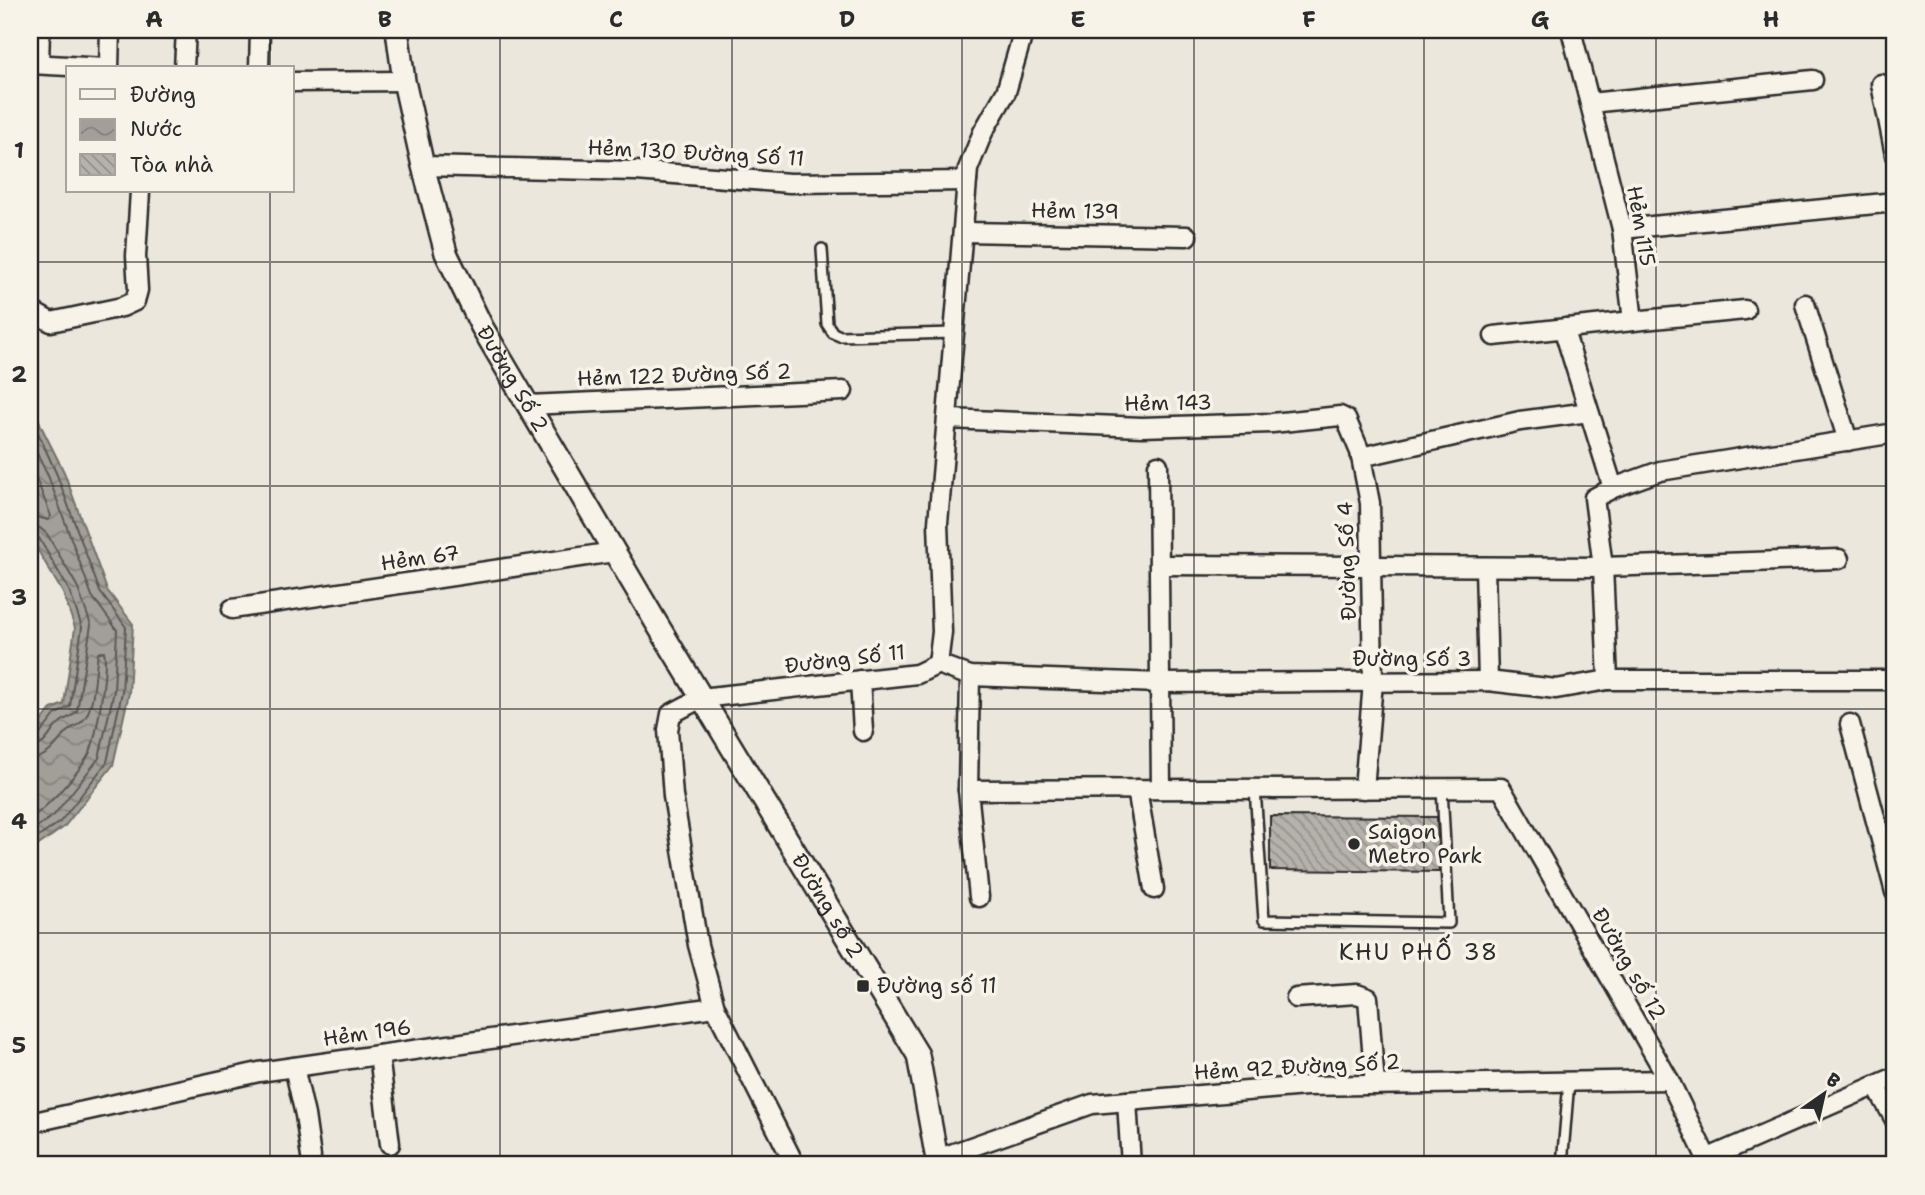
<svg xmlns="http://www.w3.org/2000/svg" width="1925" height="1195" font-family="'Shantell Sans',sans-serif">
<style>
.water{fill:url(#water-waves);stroke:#72716c;stroke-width:2}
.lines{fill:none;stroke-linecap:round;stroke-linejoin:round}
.shore{stroke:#5b5957;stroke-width:2}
.building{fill:url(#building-back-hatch);stroke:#2b2b2b;stroke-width:2}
.service-casing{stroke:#2b2b2b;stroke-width:14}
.minor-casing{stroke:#2b2b2b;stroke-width:23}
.tertiary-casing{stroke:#2b2b2b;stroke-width:26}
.service{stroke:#f7f3e8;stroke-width:9}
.minor{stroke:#f7f3e8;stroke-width:18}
.tertiary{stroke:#f7f3e8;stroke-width:21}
.grid{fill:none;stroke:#2b2b2b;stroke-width:2;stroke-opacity:0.55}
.poi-dot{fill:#2b2b2b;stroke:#f7f3e8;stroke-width:2.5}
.labels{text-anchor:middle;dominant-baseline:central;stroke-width:7;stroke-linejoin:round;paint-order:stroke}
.street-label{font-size:21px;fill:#2b2b2b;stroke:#f7f3e8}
.poi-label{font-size:21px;fill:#2b2b2b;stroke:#f7f3e8;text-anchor:start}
.neighbourhood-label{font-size:23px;letter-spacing:2px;fill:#2b2b2b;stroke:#f7f3e8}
.neatline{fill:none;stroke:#2b2b2b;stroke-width:2.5}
.grid-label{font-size:23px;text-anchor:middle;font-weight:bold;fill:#2b2b2b}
</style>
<defs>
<pattern id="water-waves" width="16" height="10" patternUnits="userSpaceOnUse" patternTransform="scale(1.75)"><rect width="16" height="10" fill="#a29f98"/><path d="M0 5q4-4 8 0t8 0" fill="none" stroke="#84827c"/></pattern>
<pattern id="building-back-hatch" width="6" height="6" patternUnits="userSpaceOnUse" patternTransform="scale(1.75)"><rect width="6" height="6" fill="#b5b2ab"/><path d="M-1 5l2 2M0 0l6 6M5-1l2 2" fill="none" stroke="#93918b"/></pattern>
</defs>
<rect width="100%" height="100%" fill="#ebe7dd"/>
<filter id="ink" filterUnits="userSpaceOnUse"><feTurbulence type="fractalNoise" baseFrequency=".0143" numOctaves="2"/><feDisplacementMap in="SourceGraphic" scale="14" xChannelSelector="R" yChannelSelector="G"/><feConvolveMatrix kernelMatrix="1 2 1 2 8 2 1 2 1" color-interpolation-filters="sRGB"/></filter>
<g filter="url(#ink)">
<path class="water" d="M 30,393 L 41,426 L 64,472 L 107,590 L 133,624 L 129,693 L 113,765 L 64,827 L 30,851 L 30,736 L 51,709 L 64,704 L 75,628 L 63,593 L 30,537 Z"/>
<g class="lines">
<g class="shore">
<path d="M 30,415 L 57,475 L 100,592 L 126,627 L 122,692 L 107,762 L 60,822 L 30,843"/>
<path d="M 30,439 L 49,478 L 92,596 L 117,630 L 114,691 L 99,758 L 54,815 L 30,832"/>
<path d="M 30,463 L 51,516 L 48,520 L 30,515"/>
<path d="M 30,526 L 40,528 L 47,534 L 77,586 L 91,625 L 77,711 C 72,717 68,717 62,721 C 49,730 48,747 30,748"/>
<path d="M 30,535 L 39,538 L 69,590 L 82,627 L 70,706 L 55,715 L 37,738 L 30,739"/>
<path d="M 30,759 C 47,758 54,747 64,735 C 70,727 80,726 85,718 C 95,704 95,670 98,653 L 104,651 C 108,667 97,738 89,754 C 80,772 46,808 30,819"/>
</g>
</g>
<path class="building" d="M 1270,816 L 1437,817 L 1439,872 L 1270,870 Z"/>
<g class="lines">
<defs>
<g id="service">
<path d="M 822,249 L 827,324 L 833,333 L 840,336 L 955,333"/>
<path d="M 1255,789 L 1264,920 L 1449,923 L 1442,788"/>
<path d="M 1562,1165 L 1569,1081"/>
</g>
<g id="minor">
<path d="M 1571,30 L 1622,229 L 1633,321 L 1745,310"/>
<path d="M 30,64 L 106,68"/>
<path d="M 39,64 L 40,30"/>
<path d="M 109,68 L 110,30"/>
<path d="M 184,68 L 186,30"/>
<path d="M 259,68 L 260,30"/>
<path d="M 292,82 L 404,81"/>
<path d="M 1881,84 L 1895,155"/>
<path d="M 1590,103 L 1813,80"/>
<path d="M 423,166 L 636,171 L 790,183 L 967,181"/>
<path d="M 1622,229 L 1895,202"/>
<path d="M 963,232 L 1187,236"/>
<path d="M 1805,304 L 1848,441"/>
<path d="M 30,310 L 51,322 L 122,307 L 135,301 L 138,290 L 136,256 L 140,191"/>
<path d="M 1494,336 L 1567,328"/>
<path d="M 528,405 L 843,391"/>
<path d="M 948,419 L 1142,427 L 1272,423 L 1340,416 L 1346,419 L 1360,452 L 1370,503 L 1373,682 L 1364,789"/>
<path d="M 1361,457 L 1520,421 L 1589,412"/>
<path d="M 1158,465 L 1161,789"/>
<path d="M 1613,488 L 1565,334 L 1567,328 L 1633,321"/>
<path d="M 1160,565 L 1603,567 L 1839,559"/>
<path d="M 1485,567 L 1488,681"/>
<path d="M 232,609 L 614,552"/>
<path d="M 938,664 L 970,676 L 1160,683 L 1488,681 L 1556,689 L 1608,680 L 1888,680"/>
<path d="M 938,664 L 942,632 L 938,523 L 968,169 L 983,132 L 1006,92 L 1024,30"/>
<path d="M 970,676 L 968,790 L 979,897"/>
<path d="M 860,680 L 863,731"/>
<path d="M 1608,680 L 1603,567 L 1594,498 L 1613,488 L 1660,471 L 1895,433"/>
<path d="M 1850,724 L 1895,892"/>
<path d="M 1137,789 L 1154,889"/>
<path d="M 968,790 L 1501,788 L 1669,1080 L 1710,1165"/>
<path d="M 1296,998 L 1357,994 L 1368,998 L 1375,1085"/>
<path d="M 379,1055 L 390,1144"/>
<path d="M 294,1067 L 305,1115 L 311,1157"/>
<path d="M 1876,1086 L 1895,1120"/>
<path d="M 1127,1101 L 1131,1165"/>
<path d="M 30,1123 L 259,1072 L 715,1007"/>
<path d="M 937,1159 L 1092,1104 L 1306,1086 L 1669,1080"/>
<path d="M 1706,1159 L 1895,1077"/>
<path d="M 795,1165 L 715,1007 L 698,945 L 673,796 L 668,730 L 671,714 L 701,698 L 917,674 L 938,664"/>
</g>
<g id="tertiary">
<path id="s1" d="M 397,30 L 404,81 L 423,166 L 446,253 L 482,327 L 657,624 L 918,1055 L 938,1165"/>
</g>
</defs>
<use href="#service" class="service-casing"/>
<use href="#minor" class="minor-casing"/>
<use href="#tertiary" class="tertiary-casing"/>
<use href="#service" class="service"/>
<use href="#minor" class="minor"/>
<use href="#tertiary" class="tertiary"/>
</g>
</g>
<path class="grid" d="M 270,30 L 270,68M 500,30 L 500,1165M 732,30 L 732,1165M 962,30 L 962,1165M 1194,30 L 1194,1165M 1424,30 L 1424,1165M 1656,30 L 1656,1165M 270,191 L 270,1165M 30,262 L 1895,262M 30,486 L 1895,486M 30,709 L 1895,709M 30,933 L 1895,933"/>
<g class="poi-dot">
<circle cx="1354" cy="844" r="7"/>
<rect x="856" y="979" width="14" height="14" rx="3.5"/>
</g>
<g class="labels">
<g class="street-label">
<text transform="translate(696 153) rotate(3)">Hẻm 130 Đường Số 11</text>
<text transform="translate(1075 211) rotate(1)">Hẻm 139</text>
<text transform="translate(1641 226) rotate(80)">Hẻm 115</text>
<text transform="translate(684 375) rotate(-2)">Hẻm 122 Đường Số 2</text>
<text stroke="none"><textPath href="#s1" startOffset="371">Đường Số 2</textPath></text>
<text transform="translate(1168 403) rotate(-1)">Hẻm 143</text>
<text transform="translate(420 558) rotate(-8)">Hẻm 67</text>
<text transform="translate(1347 561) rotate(-92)">Đường Số 4</text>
<text transform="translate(845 659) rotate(-7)">Đường Số 11</text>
<text x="1412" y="659">Đường Số 3</text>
<text stroke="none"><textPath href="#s1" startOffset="985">Đường số 2</textPath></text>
<text transform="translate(1629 964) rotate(60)">Đường số 12</text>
<text transform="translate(367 1033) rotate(-8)">Hẻm 196</text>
<text transform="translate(1297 1067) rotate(-3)">Hẻm 92 Đường Số 2</text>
</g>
<g class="poi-label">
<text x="1368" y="832">Saigon<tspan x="1368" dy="24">Metro Park</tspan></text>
<text x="877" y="986">Đường số 11</text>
</g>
<g class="neighbourhood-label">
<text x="1419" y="952">KHU PHỐ 38</text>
</g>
</g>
<rect width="1925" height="1195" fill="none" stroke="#f7f3e8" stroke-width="77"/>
<rect x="66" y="66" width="228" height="126" fill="#f7f3e8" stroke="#a5a39c" stroke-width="2"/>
<rect x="80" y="89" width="35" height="10" fill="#f7f3e8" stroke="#a5a39c" stroke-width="2"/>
<text x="130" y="102" font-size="21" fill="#2b2b2b">Đường</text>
<rect x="80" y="119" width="35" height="21" fill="url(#water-waves)" stroke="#a5a39c" stroke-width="2"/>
<text x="130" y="136" font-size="21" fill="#2b2b2b">Nước</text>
<rect x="80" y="154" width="35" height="21" fill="url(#building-back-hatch)" stroke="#a5a39c" stroke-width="2"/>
<text x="130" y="172" font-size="21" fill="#2b2b2b">Tòa nhà</text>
<g transform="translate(1824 1094) rotate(34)" stroke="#f7f3e8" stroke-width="5" paint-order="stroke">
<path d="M0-5L12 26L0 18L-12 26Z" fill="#2b2b2b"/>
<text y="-10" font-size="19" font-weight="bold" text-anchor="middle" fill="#2b2b2b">B</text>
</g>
<rect x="38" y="38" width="1848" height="1118" class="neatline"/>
<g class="grid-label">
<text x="154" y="27">A</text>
<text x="385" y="27">B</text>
<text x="616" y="27">C</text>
<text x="847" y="27">D</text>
<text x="1078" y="27">E</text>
<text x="1309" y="27">F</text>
<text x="1540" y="27">G</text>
<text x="1771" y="27">H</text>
<text x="19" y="158">1</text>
<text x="19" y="382">2</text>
<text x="19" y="605">3</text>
<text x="19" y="829">4</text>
<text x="19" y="1053">5</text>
</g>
</svg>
